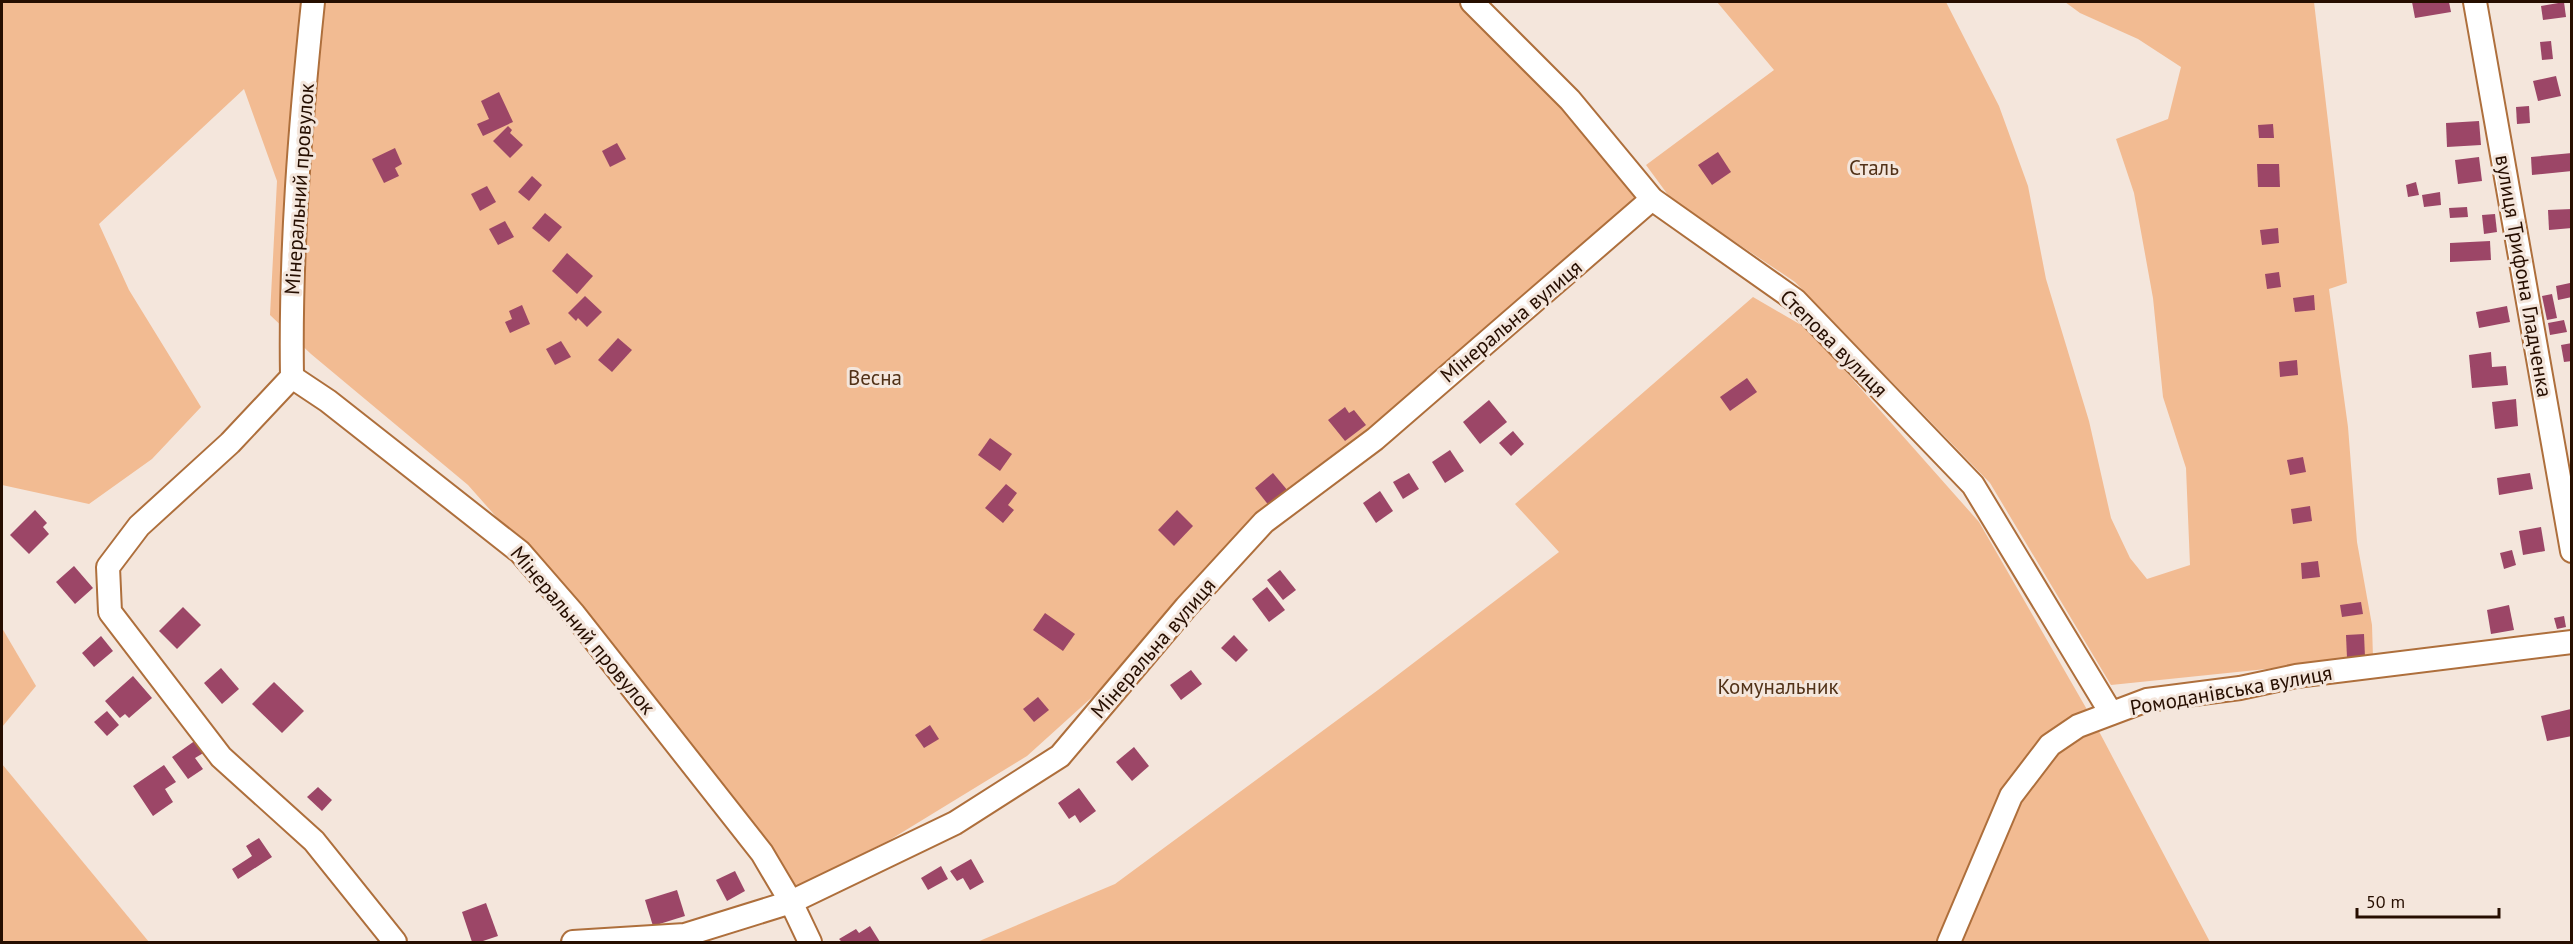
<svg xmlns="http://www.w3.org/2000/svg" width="2573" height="944" font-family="'PT Sans',sans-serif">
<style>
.green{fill:#f2bb92}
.building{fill:#9c4667}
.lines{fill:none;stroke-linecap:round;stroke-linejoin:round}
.street-casing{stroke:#ae6f3c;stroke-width:26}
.street{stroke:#fff;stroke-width:22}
.labels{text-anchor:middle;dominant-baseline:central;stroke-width:6;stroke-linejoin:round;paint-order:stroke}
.park-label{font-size:21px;fill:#513117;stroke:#f4e6dc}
.street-label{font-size:21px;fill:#260e00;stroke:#f4e6dc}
</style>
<rect width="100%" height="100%" fill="#f4e6dc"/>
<g class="green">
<path d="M 2,2 L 1458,2 L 1557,100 L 1642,199 L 1394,418 L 1224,548 L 1120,672 L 1027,756 L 888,841 L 793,888 L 648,688 L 468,485 L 311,354 L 270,315 L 277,181 L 244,89 L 99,224 L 129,290 L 201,407 L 152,459 L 89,504 L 2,485 Z"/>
<path d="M 1717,2 L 1946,2 L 1999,106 L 2028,186 L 2046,279 L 2089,421 L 2111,518 L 2130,558 L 2147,579 L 2190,565 L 2186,468 L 2163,397 L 2153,298 L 2134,193 L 2116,139 L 2168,119 L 2181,67 L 2138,39 L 2080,13 L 2065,2 L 2314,2 L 2347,283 L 2329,289 L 2348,427 L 2357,542 L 2372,625 L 2373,658 L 2111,685 L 1990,483 L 1795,282 L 1671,199 L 1646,165 L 1774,70 Z"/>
<path d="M 1753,297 L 1808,329 L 1979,522 L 2093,720 L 2210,942 L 977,942 L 1115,884 L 1378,690 L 1559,552 L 1515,504 Z"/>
<path d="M 2,628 L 36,686 L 2,727 Z"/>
<path d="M 2,764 L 149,942 L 2,942 Z"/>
</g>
<g class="building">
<path d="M 2412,2 L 2449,2 L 2451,12 L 2415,18 Z"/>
<path d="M 2564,2 L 2566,17 L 2543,20 L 2541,6 Z"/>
<path d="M 2551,41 L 2553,59 L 2542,60 L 2540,42 Z"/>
<path d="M 2556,76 L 2561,96 L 2538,101 L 2533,81 Z"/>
<path d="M 499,92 L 513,122 L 483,136 L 477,124 L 489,119 L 481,101 Z"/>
<path d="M 2529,106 L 2530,123 L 2517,124 L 2516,107 Z"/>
<path d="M 2479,121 L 2481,145 L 2447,147 L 2446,123 Z"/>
<path d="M 2273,124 L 2274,138 L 2259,138 L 2258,125 Z"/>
<path d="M 508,126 L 512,130 L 510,133 L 523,145 L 510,158 L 493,141 Z"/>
<path d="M 617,143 L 626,159 L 610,167 L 602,151 Z"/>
<path d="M 395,148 L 402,164 L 395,168 L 399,176 L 384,183 L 372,159 Z"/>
<path d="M 1718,152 L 1731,172 L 1712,185 L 1698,165 Z"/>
<path d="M 2572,153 L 2572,171 L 2532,175 L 2531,157 Z"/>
<path d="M 2479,157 L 2482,181 L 2458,184 L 2455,160 Z"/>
<path d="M 2257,164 L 2279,164 L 2280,187 L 2258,187 Z"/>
<path d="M 532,176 L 542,185 L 529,201 L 518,192 Z"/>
<path d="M 2416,182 L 2419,195 L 2408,197 L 2406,185 Z"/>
<path d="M 487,186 L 496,202 L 480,211 L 471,194 Z"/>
<path d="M 2440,192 L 2441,205 L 2424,207 L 2422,195 Z"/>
<path d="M 2467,207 L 2468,217 L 2450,218 L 2449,208 Z"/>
<path d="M 2572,209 L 2572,228 L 2549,230 L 2548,210 Z"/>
<path d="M 545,213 L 562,227 L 549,242 L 532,228 Z"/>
<path d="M 2495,214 L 2497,232 L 2484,234 L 2482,215 Z"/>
<path d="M 505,221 L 514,237 L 498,245 L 489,229 Z"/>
<path d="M 2278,228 L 2279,243 L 2262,245 L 2260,230 Z"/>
<path d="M 2490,241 L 2491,260 L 2450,262 L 2450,243 Z"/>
<path d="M 567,253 L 593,276 L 577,294 L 552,271 Z"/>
<path d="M 2279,272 L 2281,287 L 2267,289 L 2265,274 Z"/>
<path d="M 2570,283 L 2572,297 L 2558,300 L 2556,286 Z"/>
<path d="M 2552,294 L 2557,318 L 2547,320 L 2542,296 Z"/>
<path d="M 2314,295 L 2315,310 L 2295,312 L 2293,298 Z"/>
<path d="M 585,296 L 602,312 L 587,327 L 578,318 L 576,321 L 568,313 Z"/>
<path d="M 522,305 L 530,324 L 510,333 L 505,322 L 512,319 L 509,311 Z"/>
<path d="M 2507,306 L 2510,322 L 2479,328 L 2476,312 Z"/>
<path d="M 2564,320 L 2567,332 L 2550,335 L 2548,323 Z"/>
<path d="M 618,338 L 632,350 L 612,372 L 598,360 Z"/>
<path d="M 561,341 L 571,357 L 555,365 L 546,349 Z"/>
<path d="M 2572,343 L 2572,361 L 2564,362 L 2561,345 Z"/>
<path d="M 2491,352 L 2492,367 L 2506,366 L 2508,385 L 2472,388 L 2469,355 Z"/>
<path d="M 2297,360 L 2298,375 L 2280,377 L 2279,362 Z"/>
<path d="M 1747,378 L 1757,392 L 1730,411 L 1720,397 Z"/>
<path d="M 2516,399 L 2518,426 L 2495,429 L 2492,402 Z"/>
<path d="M 1489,400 L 1507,422 L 1480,444 L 1463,422 Z"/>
<path d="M 1345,407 L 1349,413 L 1354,410 L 1366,425 L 1345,441 L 1328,420 Z"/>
<path d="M 1513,431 L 1524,444 L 1511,456 L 1499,443 Z"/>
<path d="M 990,438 L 1012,454 L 1000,471 L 978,455 Z"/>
<path d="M 1450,450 L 1464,471 L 1445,483 L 1432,462 Z"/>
<path d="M 2303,457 L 2306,472 L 2290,475 L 2287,460 Z"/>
<path d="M 1273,473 L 1288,491 L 1270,507 L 1255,488 Z"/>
<path d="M 1409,473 L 1419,489 L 1403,499 L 1393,482 Z"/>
<path d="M 2530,473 L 2533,489 L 2499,495 L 2497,478 Z"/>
<path d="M 1006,484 L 1017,493 L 1008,505 L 1014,510 L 1003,523 L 985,508 Z"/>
<path d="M 1380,491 L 1393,511 L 1376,523 L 1363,503 Z"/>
<path d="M 2310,506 L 2312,521 L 2293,524 L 2291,509 Z"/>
<path d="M 35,510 L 47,523 L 43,527 L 49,534 L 29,554 L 10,535 Z"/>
<path d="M 1177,510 L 1193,526 L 1174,546 L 1158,530 Z"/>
<path d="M 2541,527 L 2545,551 L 2523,555 L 2519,531 Z"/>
<path d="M 2512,550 L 2516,565 L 2504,569 L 2500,553 Z"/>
<path d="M 2318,561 L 2320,577 L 2302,579 L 2301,563 Z"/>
<path d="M 74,566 L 93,588 L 75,604 L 56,582 Z"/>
<path d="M 1280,570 L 1296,590 L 1283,600 L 1267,580 Z"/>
<path d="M 1267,587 L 1285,610 L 1269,622 L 1252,599 Z"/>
<path d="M 2361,602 L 2363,614 L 2342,617 L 2340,605 Z"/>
<path d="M 2509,605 L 2514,630 L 2491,634 L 2487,610 Z"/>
<path d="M 183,607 L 201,625 L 177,649 L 159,631 Z"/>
<path d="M 1045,613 L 1075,634 L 1063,651 L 1033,630 Z"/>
<path d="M 2564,616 L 2566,627 L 2557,629 L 2554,618 Z"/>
<path d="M 2364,634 L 2365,657 L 2347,658 L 2346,635 Z"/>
<path d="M 1234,635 L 1248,650 L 1236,662 L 1221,648 Z"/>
<path d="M 101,636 L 113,651 L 94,667 L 82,653 Z"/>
<path d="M 221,668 L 239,689 L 222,704 L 204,683 Z"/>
<path d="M 1191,670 L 1202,684 L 1181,700 L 1170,685 Z"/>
<path d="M 133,676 L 152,698 L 129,718 L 125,714 L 120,718 L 105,701 Z"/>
<path d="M 274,682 L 304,711 L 282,733 L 252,704 Z"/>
<path d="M 1038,697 L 1049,710 L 1034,722 L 1023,709 Z"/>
<path d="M 2571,709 L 2572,736 L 2547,741 L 2541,716 Z"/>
<path d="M 107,711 L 119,725 L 107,736 L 94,722 Z"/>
<path d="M 930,725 L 939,739 L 924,748 L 915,735 Z"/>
<path d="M 196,740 L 205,752 L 195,758 L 203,769 L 188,779 L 172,757 Z"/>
<path d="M 1134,747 L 1149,766 L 1132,781 L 1116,762 Z"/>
<path d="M 164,765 L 176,782 L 165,789 L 173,802 L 153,816 L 133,786 Z"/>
<path d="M 318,787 L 332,800 L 322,811 L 307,797 Z"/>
<path d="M 1079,788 L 1096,811 L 1080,823 L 1075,815 L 1069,819 L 1058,803 Z"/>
<path d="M 259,838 L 272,857 L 238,879 L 232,869 L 252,856 L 246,846 Z"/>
<path d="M 971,859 L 984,882 L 970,890 L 963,878 L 957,881 L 950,871 Z"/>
<path d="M 941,866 L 948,879 L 928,890 L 921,878 Z"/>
<path d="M 735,871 L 745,891 L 727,901 L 716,880 Z"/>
<path d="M 677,890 L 685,916 L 653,926 L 645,900 Z"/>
<path d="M 486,903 L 498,936 L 480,942 L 472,942 L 462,912 Z"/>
<path d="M 870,926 L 880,942 L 842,942 L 839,939 L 856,929 L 859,933 Z"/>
</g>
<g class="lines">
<defs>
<g id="street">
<path d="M 313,2 C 300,126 290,251 292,377 L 230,443 L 139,526 L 108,567 L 110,612 L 221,757 L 314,841 L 395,942"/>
<path d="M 1472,2 L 1570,100 L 1652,199 L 1795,300 L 1973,485 L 2111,713"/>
<path d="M 2475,2 L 2572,551"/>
<path d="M 292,377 L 328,401 L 520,552 L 574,614 L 762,853 L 791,902 L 810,942"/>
<path d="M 573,942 L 685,935 L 791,902 L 955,823 L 1060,756 L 1186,607 L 1264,522 L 1375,439 L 1652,199"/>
<path d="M 1949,942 L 2011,796 L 2050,745 L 2078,726 L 2147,700 L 2240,688 L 2296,676 L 2572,642"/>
</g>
</defs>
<use href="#street" class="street-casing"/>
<use href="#street" class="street"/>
</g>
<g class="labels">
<g class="park-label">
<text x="1874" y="167">Сталь</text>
<text x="875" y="377">Весна</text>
<text x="1778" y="686">Комунальник</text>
</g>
<g class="street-label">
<text transform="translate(299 189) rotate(-86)">Мінеральний провулок</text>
<text transform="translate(2524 276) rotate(80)">вулиця Трифона Гладченка</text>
<text transform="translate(1511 321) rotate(-40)">Мінеральна вулиця</text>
<text transform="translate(1834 343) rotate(45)">Степова вулиця</text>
<text transform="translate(583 630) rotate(50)">Мінеральний провулок</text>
<text transform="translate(1153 648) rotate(-49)">Мінеральна вулиця</text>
<text transform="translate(2231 690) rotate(-10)">Ромоданівська вулиця</text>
</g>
</g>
<rect width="2573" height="944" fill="none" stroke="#260e00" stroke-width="6"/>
<path d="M2357 908v9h142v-9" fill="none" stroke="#260e00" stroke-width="3"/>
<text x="2366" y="908" font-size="18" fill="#260e00" stroke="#f4e6dc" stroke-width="4.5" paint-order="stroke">50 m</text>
</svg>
